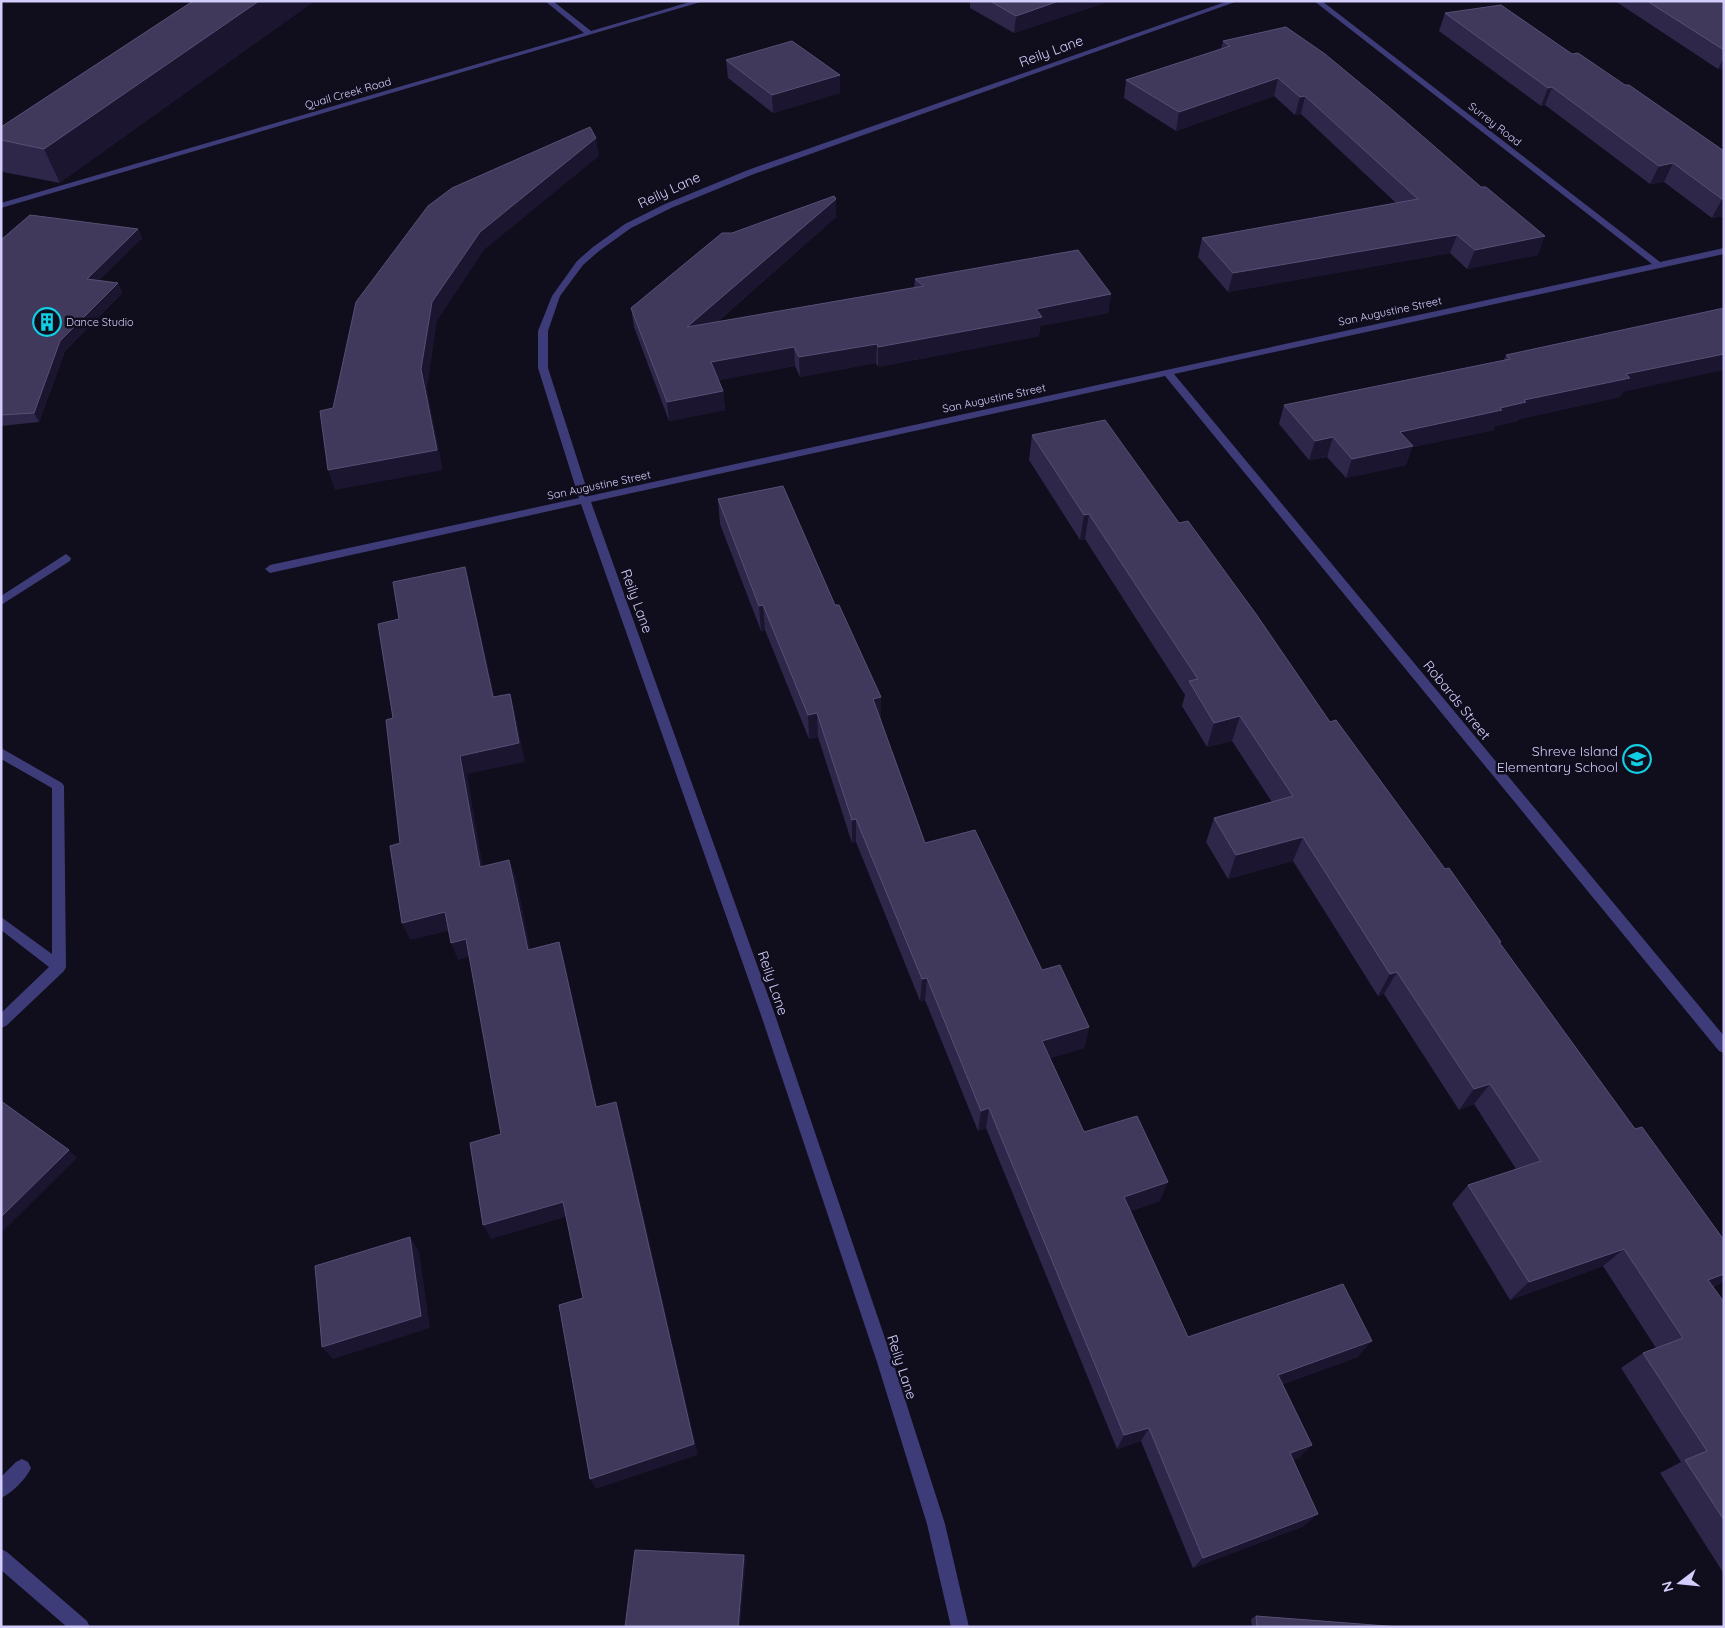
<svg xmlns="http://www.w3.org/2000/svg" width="1725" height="1628" font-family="Quicksand,sans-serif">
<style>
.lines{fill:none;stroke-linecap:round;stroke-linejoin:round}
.minor{fill:#3e3c78;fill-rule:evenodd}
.wall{fill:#2e2749}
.shaded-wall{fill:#1b1530}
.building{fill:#40395c;stroke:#575075}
.labels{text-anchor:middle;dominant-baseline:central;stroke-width:5;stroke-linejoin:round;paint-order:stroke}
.far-street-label{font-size:11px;fill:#d2cdfb;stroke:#100d1d}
.far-poi-label{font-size:11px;fill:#d2cdfb;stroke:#100d1d;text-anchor:start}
.street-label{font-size:14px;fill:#d2cdfb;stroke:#100d1d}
.poi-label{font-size:14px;fill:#d2cdfb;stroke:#100d1d;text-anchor:end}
</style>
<rect width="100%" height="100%" fill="#100d1d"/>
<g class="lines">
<g class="minor">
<path d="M 545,1 L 553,1 L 591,31 L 693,1 L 704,1 L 1,208 L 1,203 L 584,33 Z"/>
<path d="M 1228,1 L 1238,1 L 754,174 L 671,208 L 631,228 L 599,251 L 583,265 L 560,296 L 548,331 L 548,368 L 589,496 L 1652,264 L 1314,1 L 1322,1 L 1660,262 L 1724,248 L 1724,254 L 1174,374 L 1724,1036 L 1724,1053 L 1719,1051 L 1165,376 L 591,502 L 775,1015 L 893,1362 L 945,1524 L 969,1627 L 951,1627 L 927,1524 L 877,1362 L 761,1015 L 581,504 L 270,573 L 265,569 L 270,565 L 579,498 L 538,368 L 538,331 L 552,296 L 577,261 L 593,247 L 625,224 L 665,204 L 748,170 Z"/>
<path d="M 66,554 L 71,558 L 70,561 L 1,605 L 1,596 Z"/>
<path d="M 1,748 L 62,783 L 64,786 L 66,967 L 64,971 L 6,1026 L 1,1028 L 1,1013 L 49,967 L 1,930 L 1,917 L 52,954 L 52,788 L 1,759 Z"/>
<path d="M 22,1459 L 28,1462 L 31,1468 C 26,1479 12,1493 1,1498 L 1,1477 L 16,1462 Z"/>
<path d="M 1,1549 L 7,1552 L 87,1621 L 90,1627 L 67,1627 L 1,1570 Z"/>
</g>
</g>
<g class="wall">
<path d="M 193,1 L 60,183 L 3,172 L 1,168 L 1,127 Z"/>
<path d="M 970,1 L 1110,1 L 1014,33 L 970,8 Z"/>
<path d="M 1615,1 L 1724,1 L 1724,68 L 1718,69 Z"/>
<path d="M 1445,13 L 1572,54 L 1625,85 L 1724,151 L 1724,216 L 1712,218 L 1664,182 L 1650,184 L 1545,105 L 1541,106 L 1439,31 Z"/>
<path d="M 1286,27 L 1538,255 L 1467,269 L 1450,253 L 1228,292 L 1198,257 L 1202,238 L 1396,203 L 1301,114 L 1295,115 L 1274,96 L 1176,131 L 1124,98 L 1126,80 L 1221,49 L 1223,41 Z"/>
<path d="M 726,60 L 840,75 L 840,93 L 773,113 L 728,78 Z"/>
<path d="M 836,199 L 836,217 L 717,322 L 914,287 L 915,279 L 1111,294 L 1108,313 L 1040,326 L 1039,336 L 878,367 L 876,363 L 800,377 L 795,366 L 718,380 L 723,391 L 725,410 L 669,421 L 634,327 L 631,308 L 732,233 Z"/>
<path d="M 138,229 L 142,238 L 99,280 L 118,283 L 122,293 L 65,351 L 39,422 L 1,426 L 1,239 Z"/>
<path d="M 1506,355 L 1623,392 L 1620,397 L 1519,419 L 1518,421 L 1495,426 L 1494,430 L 1412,447 L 1406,465 L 1346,478 L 1327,457 L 1309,460 L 1279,424 L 1284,405 L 1504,360 Z"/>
<path d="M 1032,435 L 1179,523 L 1330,722 L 1501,942 L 1500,944 L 1635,1129 L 1724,1240 L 1724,1281 L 1719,1284 L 1713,1287 L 1724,1302 L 1724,1574 L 1660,1473 L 1681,1462 L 1621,1368 L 1643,1353 L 1656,1348 L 1603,1266 L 1510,1300 L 1452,1204 L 1468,1185 L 1516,1169 L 1474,1104 L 1459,1110 L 1384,994 L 1378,996 L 1293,861 L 1228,879 L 1206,842 L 1214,818 L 1272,802 L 1232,741 L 1207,747 L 1182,706 L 1185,695 L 1085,539 L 1080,540 L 1029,460 Z"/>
<path d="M 718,499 L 835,605 L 881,697 L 881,721 L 925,843 L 1042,970 L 1089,1027 L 1084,1048 L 1050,1058 L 1084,1132 L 1160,1201 L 1130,1211 L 1188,1337 L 1358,1357 L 1283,1384 L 1299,1458 L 1293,1460 L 1304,1526 L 1193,1568 L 1141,1441 L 1117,1449 L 986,1128 L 978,1131 L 925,1000 L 920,1001 L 856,842 L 852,843 L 818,737 L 809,739 L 765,630 L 761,631 L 720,524 Z"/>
<path d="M 1256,1616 L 1400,1627 L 1252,1627 L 1251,1619 Z"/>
</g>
<g class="shaded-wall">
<path d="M 259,1 L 315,1 L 60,183 L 44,149 Z"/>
<path d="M 1059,1 L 1110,1 L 1014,33 L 1016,16 Z"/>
<path d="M 1724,58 L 1724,68 L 1718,69 Z"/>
<path d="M 840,75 L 840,93 L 773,113 L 772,95 Z"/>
<path d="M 1278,78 L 1274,96 L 1176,131 L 1179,112 Z"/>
<path d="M 1552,87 L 1545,105 L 1541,106 L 1548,88 Z"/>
<path d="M 1305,96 L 1301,114 L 1295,115 L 1300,97 Z"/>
<path d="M 596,138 L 599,156 L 484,250 L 437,321 L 427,389 L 443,470 L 335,490 L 328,470 L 432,302 L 480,232 Z"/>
<path d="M 1673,163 L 1664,182 L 1650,184 L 1659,166 Z"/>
<path d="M 836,199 L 836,217 L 689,346 L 687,327 Z"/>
<path d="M 1722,199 L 1724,199 L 1724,216 L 1712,218 Z"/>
<path d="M 138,229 L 142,238 L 91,288 L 87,279 Z"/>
<path d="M 1457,235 L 1450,253 L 1228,292 L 1233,273 Z"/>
<path d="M 1545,236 L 1538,255 L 1467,269 L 1475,250 Z"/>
<path d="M 118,283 L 122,293 L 65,351 L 39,422 L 34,413 L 60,341 Z"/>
<path d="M 1111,294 L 1108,313 L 1040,326 L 1039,336 L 878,367 L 878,347 L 1036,309 Z"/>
<path d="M 877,344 L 876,363 L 800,377 L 799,357 Z"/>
<path d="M 794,347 L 795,366 L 713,381 L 711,362 Z"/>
<path d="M 1724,354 L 1724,370 L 1623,392 L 1620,397 L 1519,419 L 1518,421 L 1495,426 L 1494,430 L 1412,447 L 1406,465 L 1346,478 L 1352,459 L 1400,432 L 1500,408 L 1524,400 L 1626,374 Z"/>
<path d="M 723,391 L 725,410 L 669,421 L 667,402 Z"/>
<path d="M 1333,437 L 1327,457 L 1309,460 L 1315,441 Z"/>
<path d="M 1089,514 L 1085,539 L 1080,540 L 1084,515 Z"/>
<path d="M 465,567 L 470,586 L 499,716 L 493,697 Z"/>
<path d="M 763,605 L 765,630 L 761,631 L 759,606 Z"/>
<path d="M 510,694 L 515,712 L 525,762 L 467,774 L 486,885 L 480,867 L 460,756 Z"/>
<path d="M 881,697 L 881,722 L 873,699 Z"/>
<path d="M 817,713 L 818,737 L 809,739 L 808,715 Z"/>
<path d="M 1240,716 L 1232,741 L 1207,747 L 1214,723 Z"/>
<path d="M 856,819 L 856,842 L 852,843 L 852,820 Z"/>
<path d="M 1303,837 L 1293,861 L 1228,879 L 1236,855 Z"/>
<path d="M 509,860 L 516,878 L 534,967 L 528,950 Z"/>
<path d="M 445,912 L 453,930 L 410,940 L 402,923 Z"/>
<path d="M 466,939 L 473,956 L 458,960 L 451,943 Z"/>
<path d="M 559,942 L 564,959 L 601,1123 L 596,1107 Z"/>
<path d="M 1397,972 L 1384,994 L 1378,996 L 1390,974 Z"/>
<path d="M 927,978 L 925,1000 L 920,1001 L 922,979 Z"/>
<path d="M 1089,1027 L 1084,1048 L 1038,1062 L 1042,1041 Z"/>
<path d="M 1490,1084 L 1474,1104 L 1459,1110 L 1474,1089 Z"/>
<path d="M 616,1102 L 621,1117 L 698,1455 L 596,1489 L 590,1479 Z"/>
<path d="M 989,1108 L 986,1128 L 978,1131 L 981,1111 Z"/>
<path d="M 69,1150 L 77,1158 L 1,1233 L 1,1217 Z"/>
<path d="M 1168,1182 L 1160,1201 L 1117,1215 L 1124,1197 Z"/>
<path d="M 563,1202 L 569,1216 L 491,1239 L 483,1225 Z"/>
<path d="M 410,1237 L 419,1251 L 430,1328 L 333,1359 L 322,1347 Z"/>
<path d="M 1624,1249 L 1603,1266 L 1510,1300 L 1529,1282 Z"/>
<path d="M 1724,1274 L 1724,1281 L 1719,1284 L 1684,1297 L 1708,1280 Z"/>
<path d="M 1372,1341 L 1358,1357 L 1266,1390 L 1278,1375 Z"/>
<path d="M 1149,1428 L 1141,1441 L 1117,1449 L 1124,1435 Z"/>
<path d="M 1312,1445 L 1299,1458 L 1277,1466 L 1290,1453 Z"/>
<path d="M 1318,1514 L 1304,1526 L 1193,1568 L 1203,1558 Z"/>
<path d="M 744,1555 L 746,1560 L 740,1627 L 738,1627 Z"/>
</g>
<g class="building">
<path d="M 193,1 L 259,1 L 44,149 L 1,140 L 1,127 Z"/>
<path d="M 990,1 L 1059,1 L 1016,16 Z"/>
<path d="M 1647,1 L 1724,1 L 1724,50 Z"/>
<path d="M 1501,5 L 1572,54 L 1578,53 L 1625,85 L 1629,85 L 1724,151 L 1724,199 L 1722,199 L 1673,163 L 1659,166 L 1552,87 L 1548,88 L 1445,13 Z"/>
<path d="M 1286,27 L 1325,54 L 1389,107 L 1481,187 L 1486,187 L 1545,236 L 1475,250 L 1457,235 L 1233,273 L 1202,238 L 1418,199 L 1305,96 L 1300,97 L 1278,78 L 1179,112 L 1126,80 L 1230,46 L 1223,41 Z"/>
<path d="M 792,41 L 840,75 L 772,95 L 726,60 Z"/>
<path d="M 590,127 L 596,138 L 480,232 L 432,302 L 421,369 L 437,450 L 328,470 L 320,411 L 333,408 L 356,302 L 428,206 L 452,188 Z"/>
<path d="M 834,196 L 836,199 L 687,327 L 924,286 L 915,279 L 1078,250 L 1111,294 L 1036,309 L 1042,317 L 878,347 L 877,344 L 799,357 L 794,347 L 711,362 L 723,391 L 667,402 L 631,308 L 722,233 L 732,233 Z"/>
<path d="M 30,215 L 138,229 L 87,279 L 118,283 L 60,341 L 34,413 L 1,415 L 1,239 L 2,239 Z"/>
<path d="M 1724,308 L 1724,354 L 1626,374 L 1630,378 L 1524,400 L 1526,402 L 1500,408 L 1502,410 L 1400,432 L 1413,446 L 1352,459 L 1333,437 L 1315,441 L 1284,405 L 1510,359 L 1506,355 Z"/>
<path d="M 1105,420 L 1179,523 L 1188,521 L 1256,614 L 1330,722 L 1336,720 L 1445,869 L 1449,868 L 1501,942 L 1499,942 L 1635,1129 L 1642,1127 L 1724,1240 L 1724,1274 L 1708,1280 L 1724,1302 L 1724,1520 L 1685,1460 L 1707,1451 L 1643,1353 L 1683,1338 L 1624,1249 L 1529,1282 L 1468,1185 L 1541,1161 L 1490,1084 L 1474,1089 L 1397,972 L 1390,974 L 1303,837 L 1236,855 L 1214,818 L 1293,796 L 1240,716 L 1214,723 L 1189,681 L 1198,679 L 1089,514 L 1084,515 L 1032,435 Z"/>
<path d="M 783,486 L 835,605 L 839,605 L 881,697 L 873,699 L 925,843 L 975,830 L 1042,970 L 1060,965 L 1089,1027 L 1042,1041 L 1084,1132 L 1137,1116 L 1168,1182 L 1124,1197 L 1188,1337 L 1343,1284 L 1372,1341 L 1278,1375 L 1312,1445 L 1290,1453 L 1318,1514 L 1203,1558 L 1149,1428 L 1124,1435 L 989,1108 L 981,1111 L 927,978 L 922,979 L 856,819 L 852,820 L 817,713 L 808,715 L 763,605 L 759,606 L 718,499 Z"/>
<path d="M 465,567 L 493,697 L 510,694 L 519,743 L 460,756 L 480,867 L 509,860 L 528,950 L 559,942 L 596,1107 L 616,1102 L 694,1444 L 590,1479 L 559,1305 L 583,1298 L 563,1202 L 483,1225 L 470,1143 L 501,1134 L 466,939 L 451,943 L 445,912 L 402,923 L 390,846 L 400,843 L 386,720 L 393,718 L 378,624 L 399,619 L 393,582 Z"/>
<path d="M 1,1101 L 69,1150 L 1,1217 Z"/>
<path d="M 410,1237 L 421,1316 L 322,1347 L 315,1266 Z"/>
<path d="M 635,1550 L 744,1555 L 738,1627 L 625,1627 Z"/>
<path d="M 1256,1616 L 1400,1627 L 1257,1627 Z"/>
</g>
<defs>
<symbol id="building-ring" viewBox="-11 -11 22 22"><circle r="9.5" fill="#100d1d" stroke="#11cee3" stroke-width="1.5"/><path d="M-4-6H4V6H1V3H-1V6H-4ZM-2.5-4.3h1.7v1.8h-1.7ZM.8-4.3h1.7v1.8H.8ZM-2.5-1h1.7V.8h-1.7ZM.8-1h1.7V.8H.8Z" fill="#11cee3"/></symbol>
<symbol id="school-ring" viewBox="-11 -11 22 22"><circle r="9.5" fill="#100d1d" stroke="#11cee3" stroke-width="1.5"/><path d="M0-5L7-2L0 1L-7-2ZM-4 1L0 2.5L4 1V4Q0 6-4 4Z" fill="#11cee3"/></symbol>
</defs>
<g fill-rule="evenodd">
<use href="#building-ring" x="31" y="306" width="32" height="32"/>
<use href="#school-ring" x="1621" y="743" width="32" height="32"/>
</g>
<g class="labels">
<g class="far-street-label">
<text transform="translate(348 93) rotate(-16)">Quail Creek Road</text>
<text transform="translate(1495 124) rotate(38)">Surrey Road</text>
<text transform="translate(1390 311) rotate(-12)">San Augustine Street</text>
<text transform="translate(994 398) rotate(-12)">San Augustine Street</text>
<text transform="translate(599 485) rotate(-12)">San Augustine Street</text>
</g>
<g class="far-poi-label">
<text x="66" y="322">Dance Studio</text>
</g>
<g class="street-label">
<text transform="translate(1051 51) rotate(-20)">Reily Lane</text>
<text transform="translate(669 190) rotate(-25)">Reily Lane</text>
<text transform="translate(637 601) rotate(70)">Reily Lane</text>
<text transform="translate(1457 700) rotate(51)">Robards Street</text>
<text transform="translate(773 983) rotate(71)">Reily Lane</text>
<text transform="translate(902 1367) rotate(72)">Reily Lane</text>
</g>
<g class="poi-label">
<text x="1618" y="751">Shreve Island<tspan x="1618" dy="16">Elementary School</tspan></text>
</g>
</g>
<rect width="1725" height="1628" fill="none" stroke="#d2cdfb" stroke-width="5"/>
<g transform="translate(1680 1583) rotate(254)" stroke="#100d1d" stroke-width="4" paint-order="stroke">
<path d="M0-4L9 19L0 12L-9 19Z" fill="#d2cdfb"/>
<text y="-8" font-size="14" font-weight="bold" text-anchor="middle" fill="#d2cdfb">N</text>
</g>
</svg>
